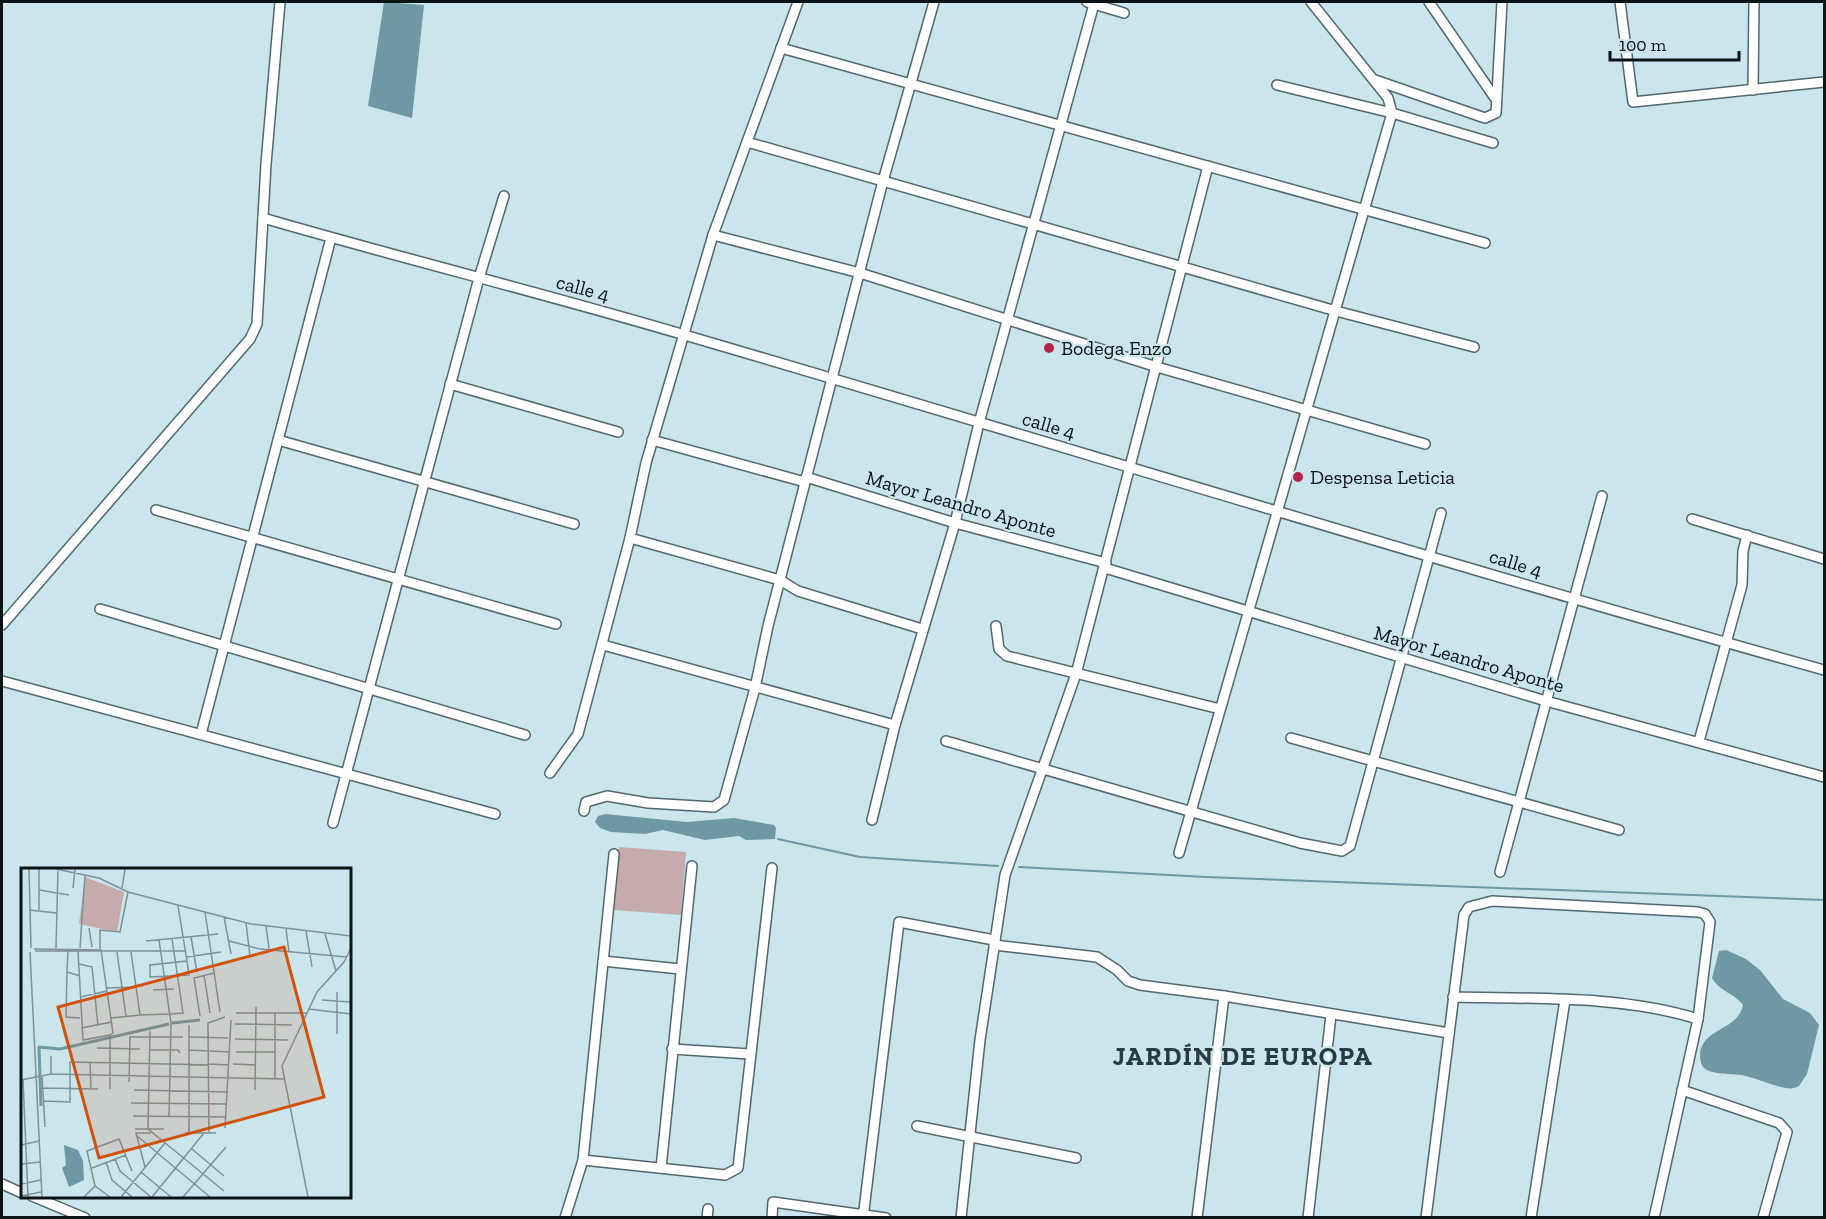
<svg xmlns="http://www.w3.org/2000/svg" width="1826" height="1219" font-family="'Zilla Slab',serif">
<style>
.green{fill:#c6abad}
.water{fill:#6d98a4}
.lines{fill:none;stroke-linecap:round;stroke-linejoin:round}
.stream{stroke:#6d98a4;stroke-width:2}
.street-casing{stroke:#51686f;stroke-width:12}
.street{stroke:#fff;stroke-width:9}
.poi-dot{fill:#b42248;stroke:#cbe5ed;stroke-width:2}
.labels{text-anchor:middle;dominant-baseline:central;stroke-width:4.5;stroke-linejoin:round;paint-order:stroke}
.street-label{font-size:20px;fill:#0a1316;stroke:#cbe5ed}
.poi-label{font-size:20px;fill:#0a1316;stroke:#cbe5ed;text-anchor:start}
.district-label{font-size:26px;font-weight:bold;letter-spacing:1.5px;fill:#263c42;stroke:#cbe5ed}
.inset-river{fill:none;stroke:#6d98a4;stroke-width:3}
.inset-road{fill:none;stroke:#7e9197;stroke-width:1.5}
.view{fill:#d2520d;fill-opacity:0.15;stroke:#d2520d;stroke-width:3}
.inset-edge{fill:none;stroke:#0a1316;stroke-width:3}
</style>
<rect width="100%" height="100%" fill="#cbe5ed"/>
<path class="green" d="M 619,847 L 686,852 L 681,915 L 614,910 Z"/>
<g class="water">
<path d="M 384,2 L 424,5 L 412,118 L 368,106 Z"/>
<path d="M 605,814 L 687,822 L 734,818 L 774,825 L 776,828 L 775,839 L 746,840 L 739,836 L 705,840 L 663,830 L 645,834 L 611,832 L 600,828 L 595,822 L 598,816 Z"/>
<path d="M 1726,950 L 1746,959 L 1760,970 L 1783,999 L 1810,1013 L 1819,1025 L 1807,1074 L 1799,1086 C 1795,1088 1791,1089 1786,1088 C 1772,1086 1759,1079 1746,1076 C 1734,1073 1714,1076 1704,1068 C 1701,1065 1700,1059 1700,1055 C 1701,1028 1738,1031 1743,1005 C 1734,993 1719,991 1712,978 L 1719,951 Z"/>
</g>
<g class="lines">
<g class="stream">
<path d="M 778,839 L 860,857 L 998,866"/>
<path d="M 1019,867 L 1206,877 L 1824,900"/>
</g>
<defs>
<g id="street">
<path d="M 1087,2 L 1124,13"/>
<path d="M 1429,2 L 1495,98"/>
<path d="M 1620,2 L 1633,102 L 1824,82"/>
<path d="M 781,48 L 1485,243"/>
<path d="M 1375,80 L 1485,118 L 1496,113 L 1502,2"/>
<path d="M 1277,85 L 1392,113 L 1493,143"/>
<path d="M 1753,90 L 1754,2"/>
<path d="M 747,142 L 1336,311 L 1474,347"/>
<path d="M 263,218 C 404,259 547,294 688,336 C 1067,447 1444,564 1824,670"/>
<path d="M 713,235 L 860,273 L 1157,367 L 1425,444"/>
<path d="M 450,384 L 618,432"/>
<path d="M 278,440 L 574,524"/>
<path d="M 652,440 L 805,482"/>
<path d="M 806,477 L 955,523 L 1106,563"/>
<path d="M 156,510 L 556,624"/>
<path d="M 1692,519 L 1824,559"/>
<path d="M 630,538 L 780,580 L 798,591 L 922,629"/>
<path d="M 1105,568 L 1546,701 L 1824,777"/>
<path d="M 100,609 L 525,735"/>
<path d="M 2,625 L 250,339 L 257,324 L 266,164 L 280,2"/>
<path d="M 996,626 L 999,649 L 1007,656 L 1220,709"/>
<path d="M 603,645 L 895,725"/>
<path d="M 2,681 L 495,814"/>
<path d="M 201,734 L 331,238"/>
<path d="M 1291,738 L 1619,830"/>
<path d="M 946,741 L 1300,843 L 1342,851 L 1350,846 L 1441,513"/>
<path d="M 1699,741 L 1742,585 L 1743,551 L 1747,535"/>
<path d="M 550,773 L 578,734 L 630,538 L 646,463 L 713,235 L 798,2"/>
<path d="M 584,811 L 586,802 L 607,796 L 648,803 L 714,807 L 724,800 L 755,688 L 768,626 L 883,181 L 934,2"/>
<path d="M 872,820 L 895,725 L 955,523 L 979,423 L 1094,4"/>
<path d="M 333,823 L 479,278 L 504,196"/>
<path d="M 1179,853 L 1392,113 L 1388,98 L 1311,2"/>
<path d="M 1500,872 L 1602,496"/>
<path d="M 994,945 L 1097,957 L 1117,970 L 1128,981 L 1140,985 L 1224,996"/>
<path d="M 603,961 L 680,969"/>
<path d="M 1453,997 C 1534,999 1621,995 1698,1019"/>
<path d="M 672,1049 L 750,1054"/>
<path d="M 1682,1090 L 1779,1123 L 1787,1132 L 1763,1218"/>
<path d="M 917,1126 L 1076,1158"/>
<path d="M 583,1160 L 725,1175 L 738,1168 L 772,868"/>
<path d="M 661,1168 L 692,866"/>
<path d="M 2,1184 L 22,1193"/>
<path d="M 32,1196 L 85,1218"/>
<path d="M 565,1218 L 583,1160 L 614,854"/>
<path d="M 707,1218 L 708,1209"/>
<path d="M 772,1218 L 773,1202 L 886,1218"/>
<path d="M 863,1218 L 899,922 L 994,940"/>
<path d="M 961,1218 L 980,1040 L 1005,875 L 1076,674 L 1208,166"/>
<path d="M 1197,1218 L 1224,996 L 1449,1033"/>
<path d="M 1308,1218 L 1331,1015"/>
<path d="M 1426,1218 L 1464,915 L 1469,907 L 1492,901 L 1698,912 L 1705,914 L 1710,922 L 1698,1019 L 1654,1218"/>
<path d="M 1531,1218 L 1565,1000"/>
</g>
</defs>
<use href="#street" class="street-casing"/>
<use href="#street" class="street"/>
</g>
<g class="poi-dot">
<circle cx="1049" cy="348" r="6"/>
<circle cx="1298" cy="477" r="6"/>
</g>
<g class="labels">
<g class="street-label">
<text transform="translate(583 288) rotate(15)">calle 4</text>
<text transform="translate(1049 425) rotate(16)">calle 4</text>
<text transform="translate(961 504) rotate(16)">Mayor Leandro Aponte</text>
<text transform="translate(1516 563) rotate(17)">calle 4</text>
<text transform="translate(1469 659) rotate(16)">Mayor Leandro Aponte</text>
</g>
<g class="poi-label">
<text x="1061" y="348">Bodega Enzo</text>
<text x="1310" y="477">Despensa Leticia</text>
</g>
<g class="district-label">
<text x="1243" y="1056">JARDÍN DE EUROPA</text>
</g>
</g>
<g transform="translate(21 868)">
<rect width="330" height="330" fill="#cbe5ed"/>
<path d="M 64,9 L 103,24 L 96,64 L 58,56 Z" fill="#c6abad"/>
<path d="M 43,277 L 57,282 L 62,293 L 63,312 L 48,319 L 41,300 L 45,297 Z" fill="#6d98a4"/>
<path class="inset-river" d="M 151,155 L 179,152M 17,179 L 39,181 L 148,156M 18,179 L 20,238"/>
<path class="inset-road" d="M 8,1 L 10,80M 18,1 L 18,42M 35,1 L 78,10 L 107,24 L 230,56 L 330,68M 52,20 L 54,1M 101,20 L 104,1M 18,22 L 48,27M 157,38 L 166,93 L 129,97 L 129,109 L 168,107 L 166,93M 8,42 L 36,45M 184,44 L 199,144M 203,49 L 210,86M 225,55 L 229,88M 245,58 L 248,81M 68,60 L 71,79M 265,61 L 268,84M 285,63 L 291,99M 304,66 L 315,103M 170,69 L 176,104M 138,72 L 150,155 L 148,249M 125,73 L 197,66M 208,73 L 239,81 L 326,89M 35,80 L 37,1M 59,80 L 64,7M 13,81 L 80,82 L 92,165 L 89,167 L 62,172 L 57,83M 79,81 L 79,62 L 99,64 L 107,24M 47,82 L 46,104 L 59,108M 14,83 L 164,83M 9,84 L 21,329M 96,84 L 105,148M 165,89 L 200,84M 58,96 L 71,99 L 77,158M 46,104 L 45,149 L 59,150M 183,107 L 189,145M 86,120 L 115,119M 132,122 L 153,121M 59,129 L 86,123M 301,132 L 330,134M 287,141 L 330,146M 215,145 L 286,145M 254,145 L 254,211M 149,146 L 162,145 L 151,71M 119,147 L 149,146M 179,148 L 173,110 L 193,105M 90,150 L 119,147 L 110,84M 214,156 L 271,157M 0,158 L 0,134M 60,160 L 91,154M 129,163 L 127,261 L 203,323M 316,166 L 316,124M 169,169 L 207,170M 214,171 L 267,172M 76,180 L 119,181M 129,182 L 157,182 L 159,185M 168,182 L 208,184M 215,184 L 254,184M 69,194 L 70,221M 148,196 L 188,197M 188,196 L 208,197M 212,196 L 235,197M 30,206 L 30,188M 21,207 L 24,259M 2,211 L 7,329M 0,212 L 30,206 L 263,211M 108,214 L 109,169 L 162,169M 22,220 L 77,221M 89,221 L 89,171M 113,222 L 207,224M 234,222 L 235,139M 22,233 L 49,234 L 49,194 L 148,196M 110,235 L 206,236M 112,248 L 205,249M 204,260 L 210,152M 114,261 L 143,261M 164,265 L 195,265M 168,265 L 168,157M 188,265 L 187,155 L 204,149M 115,267 L 189,329M 0,277 L 18,273M 171,281 L 203,308M 94,291 L 99,303 L 130,329M 85,294 L 91,312 L 111,329M 0,296 L 19,294M 124,299 L 115,265 L 130,265M 71,300 L 105,287M 120,304 L 150,329M 0,316 L 20,312M 74,318 L 66,283 L 98,271 L 111,303M 0,328 L 20,324M 63,329 L 74,318 L 89,329M 100,329 L 144,275M 131,329 L 183,265M 162,329 L 205,279M 287,329 L 261,198 L 296,124 L 323,94 L 330,80"/>
<path class="view" d="M 263,79 L 303,229 L 78,290 L 37,139 Z"/>
<rect width="330" height="330" class="inset-edge"/>
</g>
<rect width="1826" height="1219" fill="none" stroke="#0a1316" stroke-width="6"/>
<path d="M1610 51v9h129v-9" fill="none" stroke="#0a1316" stroke-width="3"/>
<text x="1619" y="51" font-size="18" fill="#0a1316" stroke="#cbe5ed" stroke-width="4.5" paint-order="stroke">100 m</text>
</svg>
